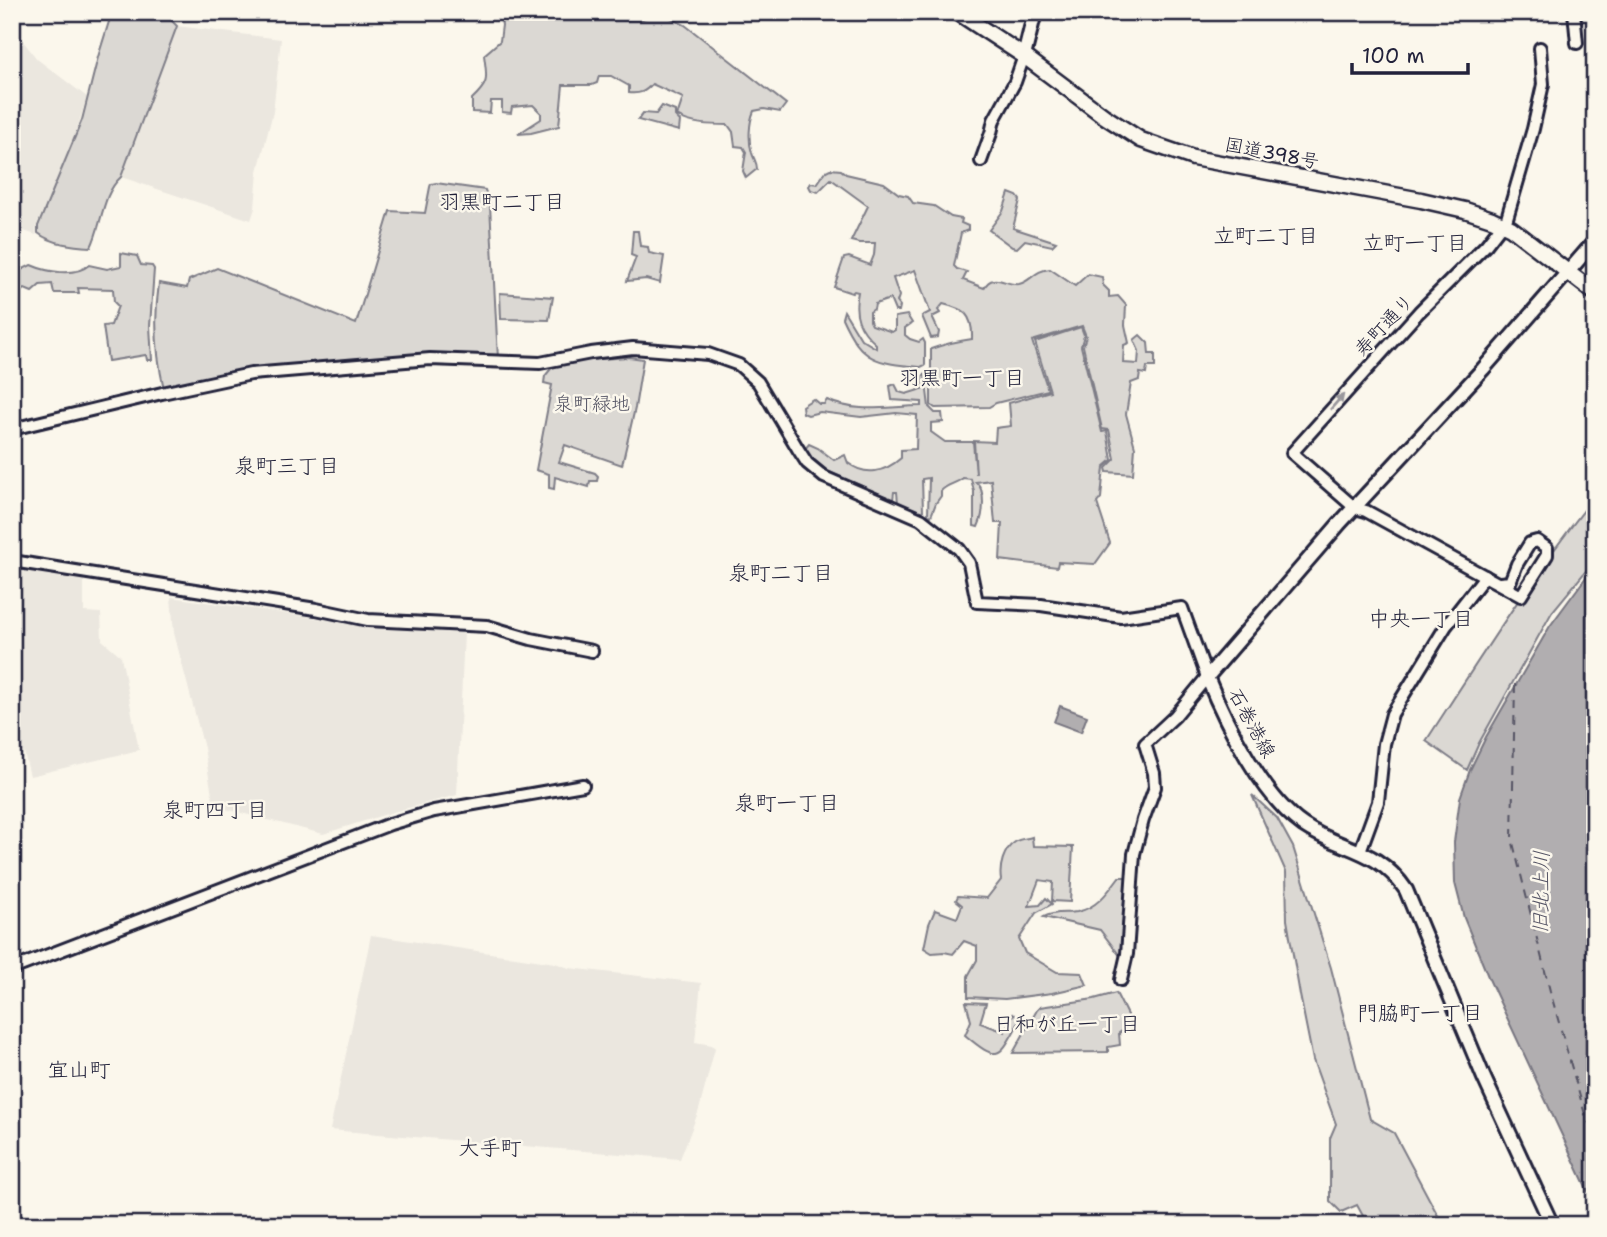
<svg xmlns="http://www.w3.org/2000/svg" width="1607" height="1237" font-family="'Shantell Sans','Klee One',sans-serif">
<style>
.built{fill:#ebe7df}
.green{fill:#dbd8d3;stroke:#7e7d87;stroke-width:2}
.water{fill:#b1aeb0;stroke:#787681;stroke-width:2}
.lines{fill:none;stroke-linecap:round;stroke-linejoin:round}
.ferry{stroke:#545364;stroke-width:2;stroke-dasharray:9 7;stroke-linecap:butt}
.secondary-casing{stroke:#22223b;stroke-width:16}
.primary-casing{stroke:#22223b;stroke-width:18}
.highway-casing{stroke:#22223b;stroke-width:19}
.secondary{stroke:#fbf7ec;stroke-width:10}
.primary{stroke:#fbf7ec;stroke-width:12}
.highway{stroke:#fbf7ec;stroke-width:14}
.oneway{fill:#99979c}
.labels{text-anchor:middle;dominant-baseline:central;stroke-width:5;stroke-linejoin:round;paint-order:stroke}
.street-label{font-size:19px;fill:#22223b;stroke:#fbf7ec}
.park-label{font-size:19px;fill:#505061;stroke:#fbf7ec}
.neighbourhood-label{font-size:21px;fill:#22223b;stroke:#fbf7ec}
.water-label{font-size:21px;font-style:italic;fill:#545364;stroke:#fbf7ec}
</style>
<rect width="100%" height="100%" fill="#fbf7ec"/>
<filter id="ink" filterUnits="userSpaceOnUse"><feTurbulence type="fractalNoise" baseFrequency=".0143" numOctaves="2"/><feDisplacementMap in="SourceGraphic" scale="14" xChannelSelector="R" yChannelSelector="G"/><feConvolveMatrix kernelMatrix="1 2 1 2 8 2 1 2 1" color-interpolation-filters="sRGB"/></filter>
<g filter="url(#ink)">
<g class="built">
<path d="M 177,26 L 281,39 L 273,112 L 258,171 L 255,208 L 251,220 L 121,177 Z"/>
<path d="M 12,27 L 37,59 L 87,97 L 71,148 L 37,224 L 36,235 L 12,227 Z"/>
<path d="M 12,565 L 84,577 L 84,612 L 101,613 L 102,640 L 121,656 L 139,750 L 30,776 L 24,752 L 12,753 Z"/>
<path d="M 171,597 L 323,619 L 464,632 L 457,795 L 393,812 L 323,834 L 214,806 L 204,748 L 174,633 Z"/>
<path d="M 371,935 L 555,963 L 569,968 L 701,983 L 695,1042 L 712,1045 L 715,1048 L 699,1110 L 680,1159 L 330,1130 Z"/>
</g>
<g class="green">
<path d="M 112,12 L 163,12 L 177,26 L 121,177 C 102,194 102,225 91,247 C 74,246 52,244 38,233 L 38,226 L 82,120 L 98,57 Z"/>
<path d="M 499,12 L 616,12 L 623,20 L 642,19 L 660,12 L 685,25 L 786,104 L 780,112 L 764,109 L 754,111 C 749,122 748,141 752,153 C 754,160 757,162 757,169 L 746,178 L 743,171 L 746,152 L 743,147 L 735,146 L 733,132 L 728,125 C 711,125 692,125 677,116 L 683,98 L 652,84 C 645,92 640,94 629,93 L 629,86 L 611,76 L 599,76 L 597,83 L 592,85 L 563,85 L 559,126 L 531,133 L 518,134 L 541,119 L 541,113 L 533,105 L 512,107 L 511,113 L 502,112 L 502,101 L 491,101 L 490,113 L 472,112 L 472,99 C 490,82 487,79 484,55 L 500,41 L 502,25 Z"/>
<path d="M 662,106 L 675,111 L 675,116 L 680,121 L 679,131 L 638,120 L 643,113 L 656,114 Z"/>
<path d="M 830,169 L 841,170 L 846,174 L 884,183 L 899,194 L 908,196 L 913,203 L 934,206 L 951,217 L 962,219 L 961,223 L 968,226 L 968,230 L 961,233 L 954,266 L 957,269 L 967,272 L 963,280 L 984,288 C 993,271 1006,286 1019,284 C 1030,282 1035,270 1050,269 L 1075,286 L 1088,274 L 1102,277 L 1103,285 L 1109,291 L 1109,297 L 1118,296 L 1126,305 L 1125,325 L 1129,343 L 1124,345 L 1123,363 L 1138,364 L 1139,351 L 1134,340 L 1140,335 L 1148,343 L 1149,354 L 1155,354 L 1155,367 L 1147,367 L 1146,374 L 1140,373 L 1139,380 L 1131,383 L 1126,414 L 1135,447 L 1133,474 L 1107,472 L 1106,468 L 1115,459 L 1109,430 L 1102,429 L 1083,346 L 1086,336 L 1082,326 L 1032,341 L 1048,390 L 996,403 L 989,407 L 935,408 L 931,405 L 931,349 C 945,344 957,341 972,339 C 973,314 964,309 943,304 L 938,310 L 940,313 L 932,317 L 939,332 L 938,337 L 931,338 L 922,316 L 930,312 L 915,270 L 893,278 L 899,296 L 897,302 L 900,306 L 899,311 L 895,311 L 890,299 L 875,304 L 874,309 L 870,312 L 870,321 L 872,325 L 892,332 L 895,330 L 895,317 L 907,315 L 912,323 L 905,328 L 905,335 L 910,339 L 919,342 L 923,339 L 925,343 L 925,365 L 921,367 C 876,363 862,362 842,318 L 844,311 L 861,339 L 876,348 L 876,344 C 859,329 853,315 858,292 L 854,291 L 852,293 L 834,287 L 844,258 L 849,257 L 870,265 L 874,255 L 875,243 L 859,243 L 851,241 L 868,206 L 831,179 L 818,192 L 811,190 L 809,186 L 811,183 L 817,184 L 826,171 Z"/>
<path d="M 436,183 L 485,190 L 490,205 L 498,359 L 425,356 L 164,389 C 156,355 154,318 159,283 L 187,288 L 189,280 L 217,268 L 356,324 L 390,211 L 425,213 L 430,187 L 431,184 Z"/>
<path d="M 1009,193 L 1017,196 L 1020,200 L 1013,228 L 1056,242 L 1052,246 L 1025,240 L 1017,248 L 1012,247 L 989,230 L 1003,211 Z"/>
<path d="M 633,231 L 638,231 L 640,246 L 648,247 L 649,253 L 664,256 L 660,283 L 646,279 L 627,281 L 636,257 L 631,255 Z"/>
<path d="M 121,253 L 137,256 L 141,265 L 152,266 L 154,269 L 150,326 L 152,360 L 147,360 L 146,355 L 108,361 L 103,326 L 111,325 L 118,306 L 114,302 L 113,289 L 78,288 L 79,293 L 54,293 L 52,284 L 40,285 L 32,292 L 25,289 L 12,296 L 12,277 L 21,270 L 31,265 C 47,272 75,277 89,265 L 107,269 L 121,266 Z"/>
<path d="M 500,293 L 553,297 L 549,320 L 501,319 Z"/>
<path d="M 1081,327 L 1084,335 L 1081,346 L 1102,432 L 1107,431 L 1112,460 L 1104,467 L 1101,498 L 1097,503 L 1110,543 L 1095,564 L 1058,562 L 1057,567 L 1000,560 L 1002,523 L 995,523 L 991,480 L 976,482 C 986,490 984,514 978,527 L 974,526 L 974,491 L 971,479 L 963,478 C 956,484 947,484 941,491 L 941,496 L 936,503 L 931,516 L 928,515 L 929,478 L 922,479 L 923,511 L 921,512 L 898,503 L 897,492 L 894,492 L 893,500 L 816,466 L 804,450 L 809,444 L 818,448 L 834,460 L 845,455 L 848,463 C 866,477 885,472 901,458 L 901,450 L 916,449 L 917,415 L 896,413 L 861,417 L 820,412 L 808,415 L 803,413 L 802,406 L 813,399 L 819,404 L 824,404 L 827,400 C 858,414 889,406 922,406 L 922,402 L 892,400 L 890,386 L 895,384 L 899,392 L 906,394 L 922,389 L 922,377 L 925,374 L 929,407 L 935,413 L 942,413 L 943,422 L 931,423 L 931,432 L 945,442 L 973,442 L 976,474 L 974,441 L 995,442 L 996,428 L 1011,426 L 1009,403 L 1050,391 L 1035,342 Z"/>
<path d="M 629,357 L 643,359 L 635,408 L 622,465 L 565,445 L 559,462 L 595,473 L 598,476 L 597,481 L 590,481 L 589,487 L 555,477 L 554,489 L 549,488 L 549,474 L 536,470 L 552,385 L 544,383 L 545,376 L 554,365 L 584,360 Z"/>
<path d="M 1595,496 L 1595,560 L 1552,612 L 1479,743 L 1467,770 L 1426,741 C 1480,658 1533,574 1595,496 Z"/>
<path d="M 1252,795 L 1277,818 L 1293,847 L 1331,968 L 1370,1119 L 1394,1133 L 1443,1225 L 1368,1225 L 1357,1205 L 1341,1212 L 1330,1201 L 1330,1138 L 1336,1124 L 1313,1060 L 1300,995 L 1287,920 L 1286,872 Z"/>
<path d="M 1032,837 L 1033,846 L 1073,847 L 1070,902 L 1052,901 L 1053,882 L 1039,880 L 1029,906 L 1040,905 L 1046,898 L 1052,904 L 1036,913 L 1019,939 L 1025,953 L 1057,972 L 1082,973 L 1087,985 L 1052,993 L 1005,999 L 968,997 L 968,976 L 977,960 L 977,946 L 964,941 L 953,954 L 944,952 L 932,953 L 924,948 L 929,924 L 935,910 L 957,918 L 962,905 L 956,900 L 958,896 L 987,898 L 1001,880 C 999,867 1003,850 1015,842 C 1020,838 1027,839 1032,837 Z"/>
<path d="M 1119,877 L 1128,877 L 1124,952 L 1121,957 L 1100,930 L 1044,917 C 1055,911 1065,914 1077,912 C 1097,908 1108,892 1119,877 Z"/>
<path d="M 1116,993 L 1132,1025 L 1119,1033 L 1120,1045 L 1108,1047 L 1108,1052 L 1013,1053 L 1037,1010 L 1040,1007 L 1094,999 Z"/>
<path d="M 966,1002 L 986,1003 L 980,1023 L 1005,1032 L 1013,1014 L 1021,1019 C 1000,1055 1001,1066 965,1035 L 971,1021 Z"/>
</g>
<g class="water">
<path d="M 1595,565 L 1595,1206 L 1489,979 L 1464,918 L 1455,883 L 1454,842 L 1460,798 L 1470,770 L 1486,737 L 1550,626 Z"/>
<path d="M 1060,706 L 1087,716 L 1081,732 L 1054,722 Z"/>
</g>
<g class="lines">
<path class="ferry" d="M 1515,684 L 1512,839 L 1550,991 L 1586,1118 L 1595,1132"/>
<defs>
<g id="secondary">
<path d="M 1574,12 L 1577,43"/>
<path d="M 981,161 L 991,133 L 994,120 L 1015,82 L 1024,56"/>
<path d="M 12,429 L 162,393 L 251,374 L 430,359 L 540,363 L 591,353 L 633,348 L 708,354 L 739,365 L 758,382 L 798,449 L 807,463 L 824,477 L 921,519 L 959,549 L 969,563 L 977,602 L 1041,605 L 1121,617 L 1182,608 L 1207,677 L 1175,716 L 1145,744 L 1154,773 L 1155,787 L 1143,820 L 1134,854 L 1127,954 L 1121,980"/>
<path d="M 12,561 L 316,609 L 368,620 L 487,626 L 531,639 L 592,651"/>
<path d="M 1500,583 L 1510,582 L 1517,564 L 1530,543 L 1537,541 L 1547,548 L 1547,555 L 1521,596 L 1366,511 L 1355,508 L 1292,453 L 1419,312 L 1486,245 L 1507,218 L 1533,129 L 1543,84 L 1540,48"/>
<path d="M 1360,851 L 1378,802 L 1384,744 L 1392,714 L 1446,626 L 1485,576"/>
<path d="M 12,969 L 390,824 L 434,811 L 583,785"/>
</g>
<g id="primary">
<path d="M 1024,56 L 1035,12"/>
<path d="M 1552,1225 L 1484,1078 L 1406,890 C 1377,847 1341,851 1303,825 C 1262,796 1226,723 1207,677 L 1339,524 L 1483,369 L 1595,241"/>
</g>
<path id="highway" d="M 957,12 L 1024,56 L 1104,116 L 1141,140 L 1193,158 L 1421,200 L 1465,210 L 1492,219 L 1511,228 L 1595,293"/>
</defs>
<use href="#secondary" class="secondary-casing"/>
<use href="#primary" class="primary-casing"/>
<use href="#highway" class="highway-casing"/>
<use href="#secondary" class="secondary"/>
<use href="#primary" class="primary"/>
<use href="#highway" class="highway"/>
</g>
<defs><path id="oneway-solid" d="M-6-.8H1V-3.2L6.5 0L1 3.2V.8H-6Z" transform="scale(1.75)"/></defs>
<use class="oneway" href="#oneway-solid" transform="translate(1337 402) rotate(-49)"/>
</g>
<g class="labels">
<g class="street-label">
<text transform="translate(1272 153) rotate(11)">国道398号</text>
<text transform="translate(1384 325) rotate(-47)">寿町通り</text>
<text transform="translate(1252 723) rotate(61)">石巻港線</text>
</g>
<g class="park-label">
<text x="592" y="403">泉町緑地</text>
</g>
<g class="neighbourhood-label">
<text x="502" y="202">羽黒町二丁目</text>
<text x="1266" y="236">立町二丁目</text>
<text x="1415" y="243">立町一丁目</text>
<text x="962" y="378">羽黒町一丁目</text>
<text x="287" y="466">泉町三丁目</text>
<text x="781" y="573">泉町二丁目</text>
<text x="1421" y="619">中央一丁目</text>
<text x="787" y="803">泉町一丁目</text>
<text x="215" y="810">泉町四丁目</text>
<text x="1420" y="1013">門脇町一丁目</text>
<text x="1067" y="1024">日和が丘一丁目</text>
<text x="79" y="1070">宜山町</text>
<text x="490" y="1148">大手町</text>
</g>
<g class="water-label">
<text transform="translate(1541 892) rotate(-89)">旧北上川</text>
</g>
</g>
<rect width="1607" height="1237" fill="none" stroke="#fbf7ec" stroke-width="42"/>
<rect x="21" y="21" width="1565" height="1195" fill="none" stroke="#22223b" stroke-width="2.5" filter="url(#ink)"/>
<path d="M1352 63v10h116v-10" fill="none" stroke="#22223b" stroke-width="3.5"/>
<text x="1362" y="63" font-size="21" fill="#22223b" stroke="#fbf7ec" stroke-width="5" paint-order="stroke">100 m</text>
</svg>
